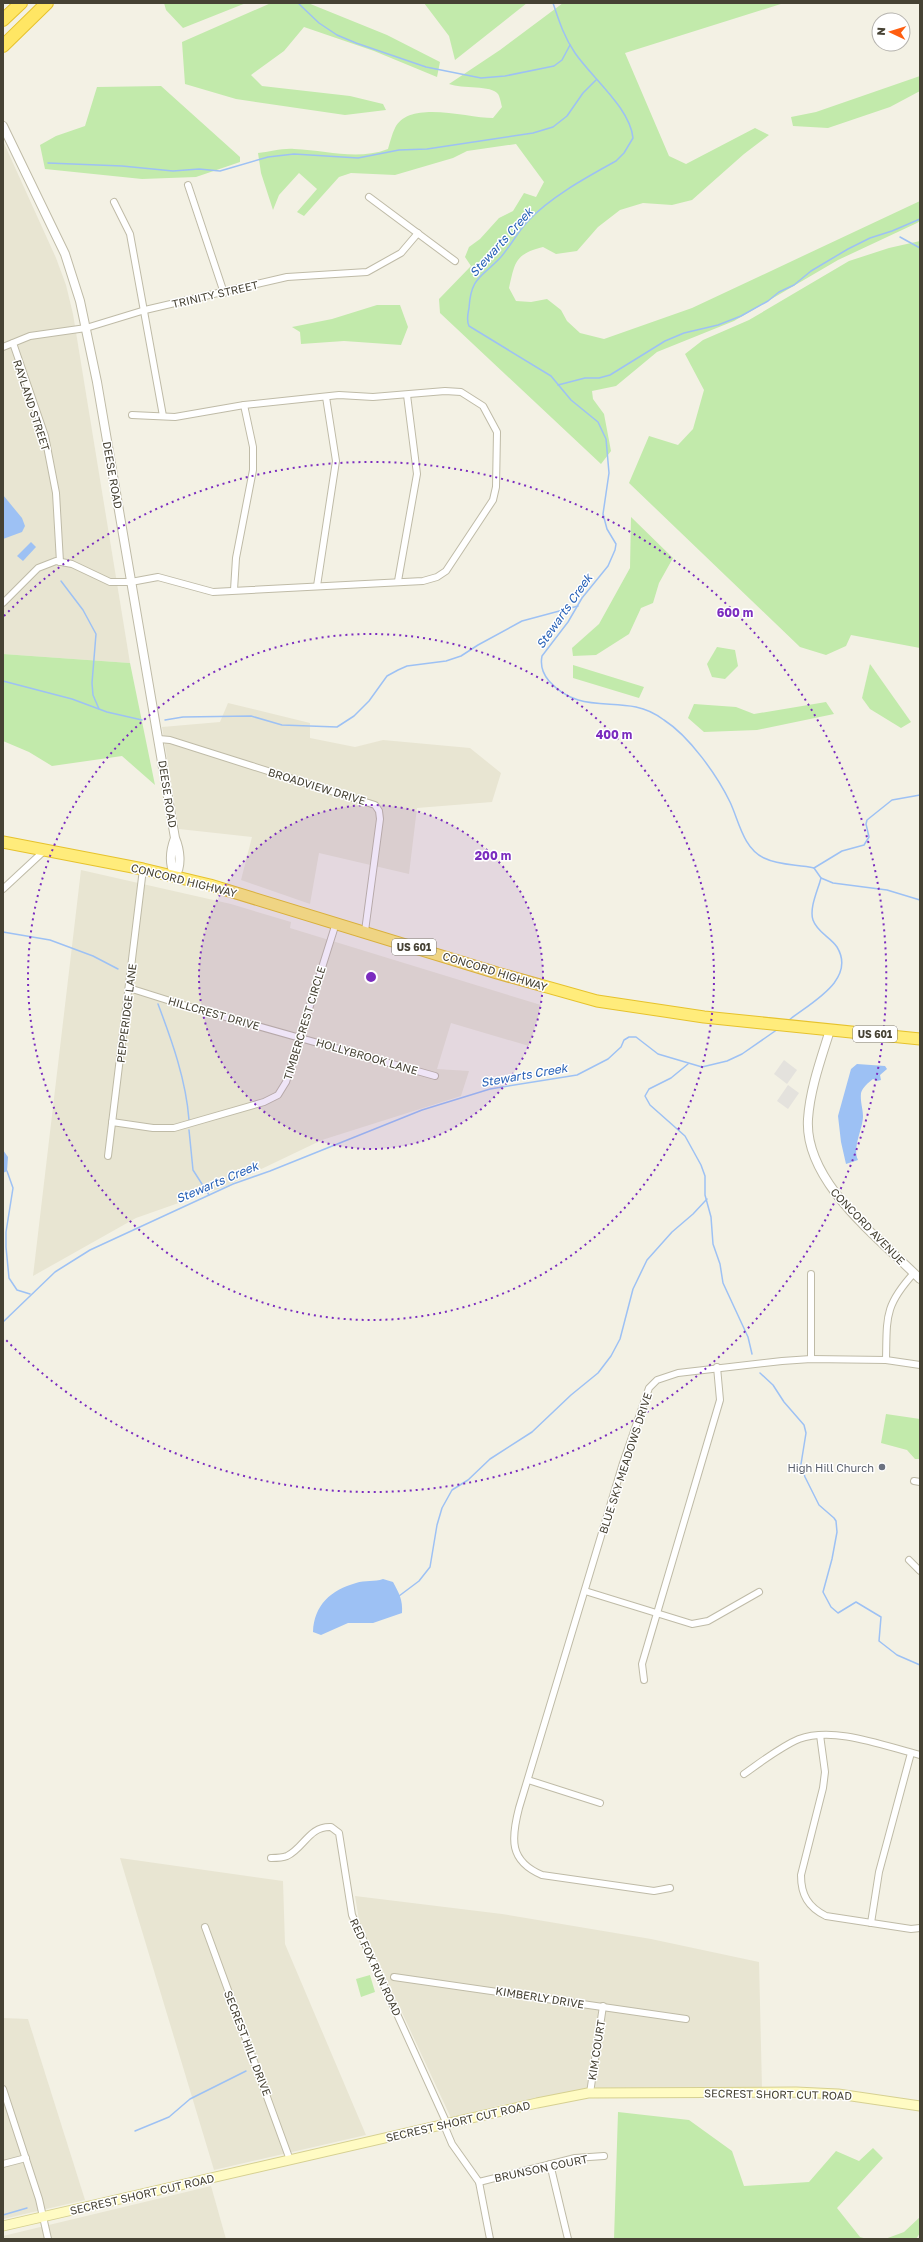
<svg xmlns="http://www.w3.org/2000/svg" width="923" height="2242" font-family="'Golos Text',sans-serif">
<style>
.residential{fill:#e8e5d2}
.green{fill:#c2eaab}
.parking{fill:#e4e2dd}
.water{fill:#9dc1f4}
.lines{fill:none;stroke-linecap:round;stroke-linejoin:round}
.stream{stroke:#9dc1f4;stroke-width:1.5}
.minor-casing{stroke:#bfbba7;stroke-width:8}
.tertiary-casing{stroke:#bfbba7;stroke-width:10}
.secondary-casing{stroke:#d6d091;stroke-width:11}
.trunk-casing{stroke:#e6c22c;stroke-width:13}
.motorway-casing{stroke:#e6c22c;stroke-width:14}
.minor{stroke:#fff;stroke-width:6}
.tertiary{stroke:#fff;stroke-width:8}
.secondary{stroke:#fffbc3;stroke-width:9}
.trunk{stroke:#ffec7b;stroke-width:11}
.motorway{stroke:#ffe664;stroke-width:12}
.ring{fill:none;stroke:#7b2cbf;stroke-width:2;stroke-dasharray:2 4}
.worship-dot{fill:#6b7280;stroke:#fff;stroke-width:1.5}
.labels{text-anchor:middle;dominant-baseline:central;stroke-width:3;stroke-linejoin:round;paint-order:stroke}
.shield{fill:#fff;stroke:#7e7b71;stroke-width:1}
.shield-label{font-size:10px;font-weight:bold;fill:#464234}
.street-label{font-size:11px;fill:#464234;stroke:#fff}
.worship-label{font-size:11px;fill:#5b616d;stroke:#fff;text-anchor:end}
.water-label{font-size:12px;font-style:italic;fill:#2761b7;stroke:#fff}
.centre{fill:#7b2cbf;stroke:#fff;stroke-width:2}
.ring-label{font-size:12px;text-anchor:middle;font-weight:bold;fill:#7b2cbf;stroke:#fff;stroke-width:3;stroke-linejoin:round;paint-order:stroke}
</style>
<rect width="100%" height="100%" fill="#f3f1e4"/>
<g class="residential">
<path d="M 3,141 L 56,258 L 66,285 L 73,314 L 130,663 L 3,654 Z"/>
<path d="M 228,703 L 310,723 L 310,738 L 355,747 L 383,740 L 470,748 L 501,773 L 492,802 L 417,808 L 409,874 L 319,853 L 310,904 L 241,880 L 252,837 L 179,829 L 162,727 L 220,722 Z"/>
<path d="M 81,870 L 231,904 L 291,922 L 290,928 L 541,1005 L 529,1046 L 451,1023 L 437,1069 L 469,1071 L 461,1096 L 322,1140 L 224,1187 L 136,1218 L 33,1276 Z"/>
<path d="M 120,1858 L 283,1881 L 285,1944 L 366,2135 L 214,2170 Z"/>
<path d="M 355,1896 L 502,1914 L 651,1939 L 759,1962 L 762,2088 L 582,2090 L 501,2105 L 451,2118 L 359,1920 Z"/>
<path d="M 3,2018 L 28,2019 L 85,2200 L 3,2219 Z"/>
<path d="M 211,2186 L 226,2239 L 3,2239 L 3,2236 Z"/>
</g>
<g class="green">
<path d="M 164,3 L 246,3 L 183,28 L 166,10 Z"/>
<path d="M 271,3 L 308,3 L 387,35 L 440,62 L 437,77 L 374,51 L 304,27 L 284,51 L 251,75 L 262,86 L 350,96 L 383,104 L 386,110 L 345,115 L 236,99 L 185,84 L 182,42 Z"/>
<path d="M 424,3 L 527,3 L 455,60 L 449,36 Z"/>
<path d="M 563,3 L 784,3 L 625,53 L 669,156 L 686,164 L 755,128 L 769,135 L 744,154 L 692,200 L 672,205 L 643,203 L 620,210 L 598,227 L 577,251 L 556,254 L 543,247 C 515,254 515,262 509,288 L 516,301 L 531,302 L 547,299 L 561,310 L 567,321 L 580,333 L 604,339 L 692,308 L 920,201 L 920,221 L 917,223 L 838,260 L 734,321 L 657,352 L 616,386 L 592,391 L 593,399 L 604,414 L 611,451 L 601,464 L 440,313 L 439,299 L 471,266 L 465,257 L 469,247 L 480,239 L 499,218 L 513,211 L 524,193 L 536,197 L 544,182 L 516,144 L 467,151 L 453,158 L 395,175 L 351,173 L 339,177 L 304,216 L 297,212 L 317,189 L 299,173 L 279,195 L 273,210 L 261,173 L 258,153 C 269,152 283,148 294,149 C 327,150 356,161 388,149 C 390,142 392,134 395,128 C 409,99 468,118 493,118 L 502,107 C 501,103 500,97 498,94 C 492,85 462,89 449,84 L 500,50 Z"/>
<path d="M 920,76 L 920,91 L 890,107 L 828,128 L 793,126 L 791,117 L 816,112 Z"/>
<path d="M 161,86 L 240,157 L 240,162 L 196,177 L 142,179 L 45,169 L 40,145 L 56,136 L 85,126 L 97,87 Z"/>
<path d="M 920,241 L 920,648 L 851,635 L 846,646 L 826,655 L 800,647 L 629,483 L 649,436 L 678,445 L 693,429 L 704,390 L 685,354 L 703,340 L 749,320 L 849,261 L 889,248 Z"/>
<path d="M 377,305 L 400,305 L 408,327 L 401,345 L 344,341 L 301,344 L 300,332 L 292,327 L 332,319 Z"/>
<path d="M 631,517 L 673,558 L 659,583 L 653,603 L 641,608 L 629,634 L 596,655 L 573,656 L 572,648 L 599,624 L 630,568 Z"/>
<path d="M 717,647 L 735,650 L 738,666 L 725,679 L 712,677 L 707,664 Z"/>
<path d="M 3,654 L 130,663 L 155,785 L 122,756 L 52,766 L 29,752 L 3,741 Z"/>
<path d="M 870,664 L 911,722 L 901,728 L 870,709 L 862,698 Z"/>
<path d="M 573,665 L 644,687 L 639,698 L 573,678 Z"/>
<path d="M 826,702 L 834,714 L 757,730 L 704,732 L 688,718 L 694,704 L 736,707 L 754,714 Z"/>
<path d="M 886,1414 L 920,1419 L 920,1459 L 915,1459 L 907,1450 L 881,1443 Z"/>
<path d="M 370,1975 L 375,1992 L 361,1997 L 356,1979 Z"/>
<path d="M 618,2112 L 689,2120 L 732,2151 L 744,2186 L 809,2182 L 836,2151 L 859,2161 L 873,2148 L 883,2158 L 837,2208 L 860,2237 L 867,2239 L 614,2239 Z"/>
<path d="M 920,2217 L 920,2233 L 916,2239 L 885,2239 L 904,2232 Z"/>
</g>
<g class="parking">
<path d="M 784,1060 L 797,1070 L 787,1084 L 774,1074 Z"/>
<path d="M 788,1085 L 799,1093 L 788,1109 L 777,1101 Z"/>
</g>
<g class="water">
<path d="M 3,495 L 22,518 L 25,526 L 22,532 L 3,539 Z"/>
<path d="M 31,542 L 36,547 L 23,561 L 17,556 Z"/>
<path d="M 857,1064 L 885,1066 L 887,1069 L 880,1075 L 881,1080 L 877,1081 L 873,1079 C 868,1083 863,1087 861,1093 C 860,1101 863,1109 863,1116 C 863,1129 852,1147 858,1160 L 846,1164 L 841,1142 L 838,1116 L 851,1069 Z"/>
<path d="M 3,1150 L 8,1157 L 7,1171 L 3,1173 Z"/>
<path d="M 383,1579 L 393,1582 C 399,1593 403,1600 402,1613 L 373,1623 L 348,1623 L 321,1635 L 313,1632 C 314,1605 331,1590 356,1583 C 365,1580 375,1582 383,1579 Z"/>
</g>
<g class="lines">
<g class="stream">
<path d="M 298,3 L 319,23 L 337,35 L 356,43 L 426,67 L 481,78 L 505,76 L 554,66 L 562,60 L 570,45"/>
<path d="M 553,3 C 559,21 564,37 575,53 C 593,79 630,108 633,138 L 624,153 L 616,161 C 587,177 550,197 527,222 C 517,233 510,247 500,258 C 481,278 471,277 469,308 C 468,314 466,320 469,326 L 551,376 L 571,400 L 598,422 L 606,439 L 609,473 L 603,514 L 607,529 L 616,544 L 615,550 L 608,566 L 582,598 L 568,622 L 542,656 C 540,666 543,674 549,681 C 575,710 604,701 636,707 C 646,709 656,714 664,720 C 689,736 717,775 730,802 C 739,821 743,848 764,858 C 780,866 798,864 814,868 L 821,878 C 818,890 809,908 813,920 C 817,932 830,937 837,947 C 857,980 810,1003 789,1020"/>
<path d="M 48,163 L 122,166 L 173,171 L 199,169 L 220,171 L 268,157 L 294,154 L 358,158 L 399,150 L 427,149 L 533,133 L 553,127 L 567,116 L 583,93 L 596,80"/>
<path d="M 900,237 L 920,248"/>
<path d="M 558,385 L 585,378 L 599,378 L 610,375 L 665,341 L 684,333 L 718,325 L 741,316 L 768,301 L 779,292 L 794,285 L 811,271 L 848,249 L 870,238 L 892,231 L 920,219"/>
<path d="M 61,581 L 83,610 L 96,634 L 92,683 L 93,695 L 99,709"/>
<path d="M 3,681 L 72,699 L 107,712 L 142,720"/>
<path d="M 165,720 L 183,717 L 251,716 L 282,725 L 337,727 L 354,716 L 369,701 L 387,676 L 398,670 L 407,666 L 446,661 L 461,656 L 478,645 L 522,621 L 578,606"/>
<path d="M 814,868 L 842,851 L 864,845 L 869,837 L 866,824 L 867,820 L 892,800 L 920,795"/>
<path d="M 821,878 L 833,883 L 887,890 L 920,900"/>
<path d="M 3,932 L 50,940 L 93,956 L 118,969"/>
<path d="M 158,1004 C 172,1041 186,1080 189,1120"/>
<path d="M 688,1064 L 671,1078 L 649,1089 L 645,1096 L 650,1105 L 685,1136 L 701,1165 L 705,1176 L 705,1195 L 711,1217 L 713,1244 L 720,1264 L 723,1283 L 748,1337 L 752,1354"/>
<path d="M 189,1130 L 193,1170 L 209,1195"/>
<path d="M 7,1171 L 13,1188 L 6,1232 L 6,1247 L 9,1278 L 17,1290 L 30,1294"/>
<path d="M 3,1322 L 55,1272 L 90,1250 L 233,1184 L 270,1171 L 422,1110 L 490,1089 L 577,1075 L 608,1059 L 621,1047 L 624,1040 L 629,1037 L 636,1037 L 658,1054 L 702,1067 L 727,1061 L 742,1054 L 778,1029"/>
<path d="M 760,1373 L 773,1385 L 784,1402 L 804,1425 L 806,1433 L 801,1464 L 805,1477 L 819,1505 L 834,1518 L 836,1521 L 837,1532 L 832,1559 L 823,1592 L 831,1607 L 838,1613 L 856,1602 L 881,1617 L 879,1641 L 897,1655 L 920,1665"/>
<path d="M 399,1596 L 419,1581 L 430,1567 L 437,1525 L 442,1508 L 452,1490 L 468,1480 L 490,1459 L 532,1432 L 571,1395 L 598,1373 L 611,1356 L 620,1339 L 633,1289 L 647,1260 L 672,1232 L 693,1214 L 707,1199"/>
<path d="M 135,2131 L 169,2117 L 190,2099 L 246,2071"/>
<path d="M 3,2215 L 27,2208"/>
</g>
<defs>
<g id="minor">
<path d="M 188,185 L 224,293"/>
<path d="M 369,197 L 455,261"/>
<path d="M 114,202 L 130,234 L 163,416"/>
<path d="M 13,343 L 45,436 L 56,493 L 60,562"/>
<path d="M 3,347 L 30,336 L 86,328 L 145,310 L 287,277 L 367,272 L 401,253 L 418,233"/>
<path d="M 398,581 L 417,474 L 407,395"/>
<path d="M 317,586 L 336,461 L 326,397"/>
<path d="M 234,590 L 236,558 L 253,470 L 253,447 L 244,405"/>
<path d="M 3,603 L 38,568 L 56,561 L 72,564 L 110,582 L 131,582 L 158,577 L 213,592 L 423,581 L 437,577 L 446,571 L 493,500 L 496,487 L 497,432 L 483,406 L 461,392 L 445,391 L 373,397 L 339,395 L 244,405 L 175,417 L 132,415"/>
<path d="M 159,739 L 170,740 L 375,805 L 379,811 L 380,819 L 365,931"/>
<path d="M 3,889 L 45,850"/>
<path d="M 129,988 L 183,1005 L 435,1076"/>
<path d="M 112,1122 L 153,1128 L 174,1128 L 264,1102 L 278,1095 L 286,1082 L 336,923"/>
<path d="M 108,1156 L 143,869"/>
<path d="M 811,1359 L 811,1274"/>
<path d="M 886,1360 C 887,1317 884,1306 914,1273"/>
<path d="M 914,1481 L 920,1482"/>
<path d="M 909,1560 L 920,1571"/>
<path d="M 585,1591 L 692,1624 L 708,1621 L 759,1592"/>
<path d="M 644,1680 L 642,1664 L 720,1400 L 717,1367"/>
<path d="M 820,1735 L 825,1772 L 823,1788 L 801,1875 C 801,1895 808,1907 826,1916 L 911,1929 L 920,1928"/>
<path d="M 744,1774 C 761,1762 780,1747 799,1739 C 835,1726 884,1746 920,1755"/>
<path d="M 528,1780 L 600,1803"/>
<path d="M 271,1858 C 276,1858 282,1858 287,1856 C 304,1848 309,1826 331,1827 L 339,1833 L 352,1915 L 447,2124"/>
<path d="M 670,1888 L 654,1891 L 542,1875 C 509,1861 511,1839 519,1808 L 623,1463 L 649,1388 L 657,1380 L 678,1373 L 782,1361 L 811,1359 L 886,1360 L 920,1365"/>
<path d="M 871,1923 L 879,1872 L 911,1753"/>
<path d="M 205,1927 L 290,2160"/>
<path d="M 394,1977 L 686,2019"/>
<path d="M 3,2089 L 39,2199 L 48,2239"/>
<path d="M 590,2093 L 603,2006"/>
<path d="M 444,2125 L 452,2144 L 479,2182 L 490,2239"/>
<path d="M 3,2164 L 26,2158"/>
<path d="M 550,2164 L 568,2239"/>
<path d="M 479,2182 L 575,2158 L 604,2156"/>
</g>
<g id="tertiary">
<path d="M 3,126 L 65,254 L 80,301 L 97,382 L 175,838 C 180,850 182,866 175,876 C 169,864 170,851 175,838"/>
<path d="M 830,1030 C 821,1059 810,1089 808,1119 C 804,1182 879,1238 920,1279"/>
</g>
<path id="secondary" d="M 3,2226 L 537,2103 L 588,2093 L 796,2092 L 838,2094 L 920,2106"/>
<path id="trunk" d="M 3,842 L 143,869 L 210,885 L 497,973 L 597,1001 L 704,1017 L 920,1039"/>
<g id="motorway">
<path d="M 3,20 L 21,3"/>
<path d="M 3,46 L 47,3"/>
</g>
</defs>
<use href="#minor" class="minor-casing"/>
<use href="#tertiary" class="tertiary-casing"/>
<use href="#secondary" class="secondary-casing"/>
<use href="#trunk" class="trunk-casing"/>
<use href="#motorway" class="motorway-casing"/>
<use href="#minor" class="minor"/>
<use href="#tertiary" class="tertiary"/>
<use href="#secondary" class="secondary"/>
<use href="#trunk" class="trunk"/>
<use href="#motorway" class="motorway"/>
</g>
<circle cx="371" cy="977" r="172" fill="#7b2cbf" fill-opacity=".12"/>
<g class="ring">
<circle cx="371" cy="977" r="172"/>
<circle cx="371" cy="977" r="343"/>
<path d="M4 616A515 515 0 1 1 4 1338"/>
</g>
<circle class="worship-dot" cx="882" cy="1467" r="4"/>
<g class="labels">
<g class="shield">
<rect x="392" y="939" width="44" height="16" rx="3"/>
<rect x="853" y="1026" width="44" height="16" rx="3"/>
</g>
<g class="shield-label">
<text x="414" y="947">US 601</text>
<text x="875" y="1034">US 601</text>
</g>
<g class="street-label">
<text transform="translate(215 294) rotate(-13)">TRINITY STREET</text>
<text transform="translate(32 405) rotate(72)">RAYLAND STREET</text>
<text transform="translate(113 475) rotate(80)">DEESE ROAD</text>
<text transform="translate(317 786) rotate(17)">BROADVIEW DRIVE</text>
<text transform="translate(168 794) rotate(81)">DEESE ROAD</text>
<text transform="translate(184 880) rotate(14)">CONCORD HIGHWAY</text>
<text transform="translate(495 971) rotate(17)">CONCORD HIGHWAY</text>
<text transform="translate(126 1013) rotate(-83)">PEPPERIDGE LANE</text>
<text transform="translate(214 1013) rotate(16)">HILLCREST DRIVE</text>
<text transform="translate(304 1023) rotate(-73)">TIMBERCREST CIRCLE</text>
<text transform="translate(367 1056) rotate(16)">HOLLYBROOK LANE</text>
<text transform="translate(868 1226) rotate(46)">CONCORD AVENUE</text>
<text transform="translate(625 1463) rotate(-72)">BLUE SKY MEADOWS DRIVE</text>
<text transform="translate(376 1967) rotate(65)">RED FOX RUN ROAD</text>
<text transform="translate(540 1997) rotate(9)">KIMBERLY DRIVE</text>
<text transform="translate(248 2043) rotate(69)">SECREST HILL DRIVE</text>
<text transform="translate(596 2050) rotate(-81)">KIM COURT</text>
<text transform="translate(778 2094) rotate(1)">SECREST SHORT CUT ROAD</text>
<text transform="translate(458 2121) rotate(-13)">SECREST SHORT CUT ROAD</text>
<text transform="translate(541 2168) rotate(-12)">BRUNSON COURT</text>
<text transform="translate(142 2194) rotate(-13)">SECREST SHORT CUT ROAD</text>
</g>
<g class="worship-label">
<text x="874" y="1467">High Hill Church</text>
</g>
<g class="water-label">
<text transform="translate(501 242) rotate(-48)">Stewarts Creek</text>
<text transform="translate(564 611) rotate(-55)">Stewarts Creek</text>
<text transform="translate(524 1075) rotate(-10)">Stewarts Creek</text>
<text transform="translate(217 1182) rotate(-23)">Stewarts Creek</text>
</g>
</g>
<circle cx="371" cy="977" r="6" class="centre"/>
<g class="ring-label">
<text x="735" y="617">600 m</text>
<text x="614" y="739">400 m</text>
<text x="493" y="860">200 m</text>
</g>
<rect width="923" height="2242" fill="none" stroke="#464234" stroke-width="8"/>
<g transform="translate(891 32) rotate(274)"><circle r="19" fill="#ffffff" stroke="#b5b3ae"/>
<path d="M0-3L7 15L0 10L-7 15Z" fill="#ff5e10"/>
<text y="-6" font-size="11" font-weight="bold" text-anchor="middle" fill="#464234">N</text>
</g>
</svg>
